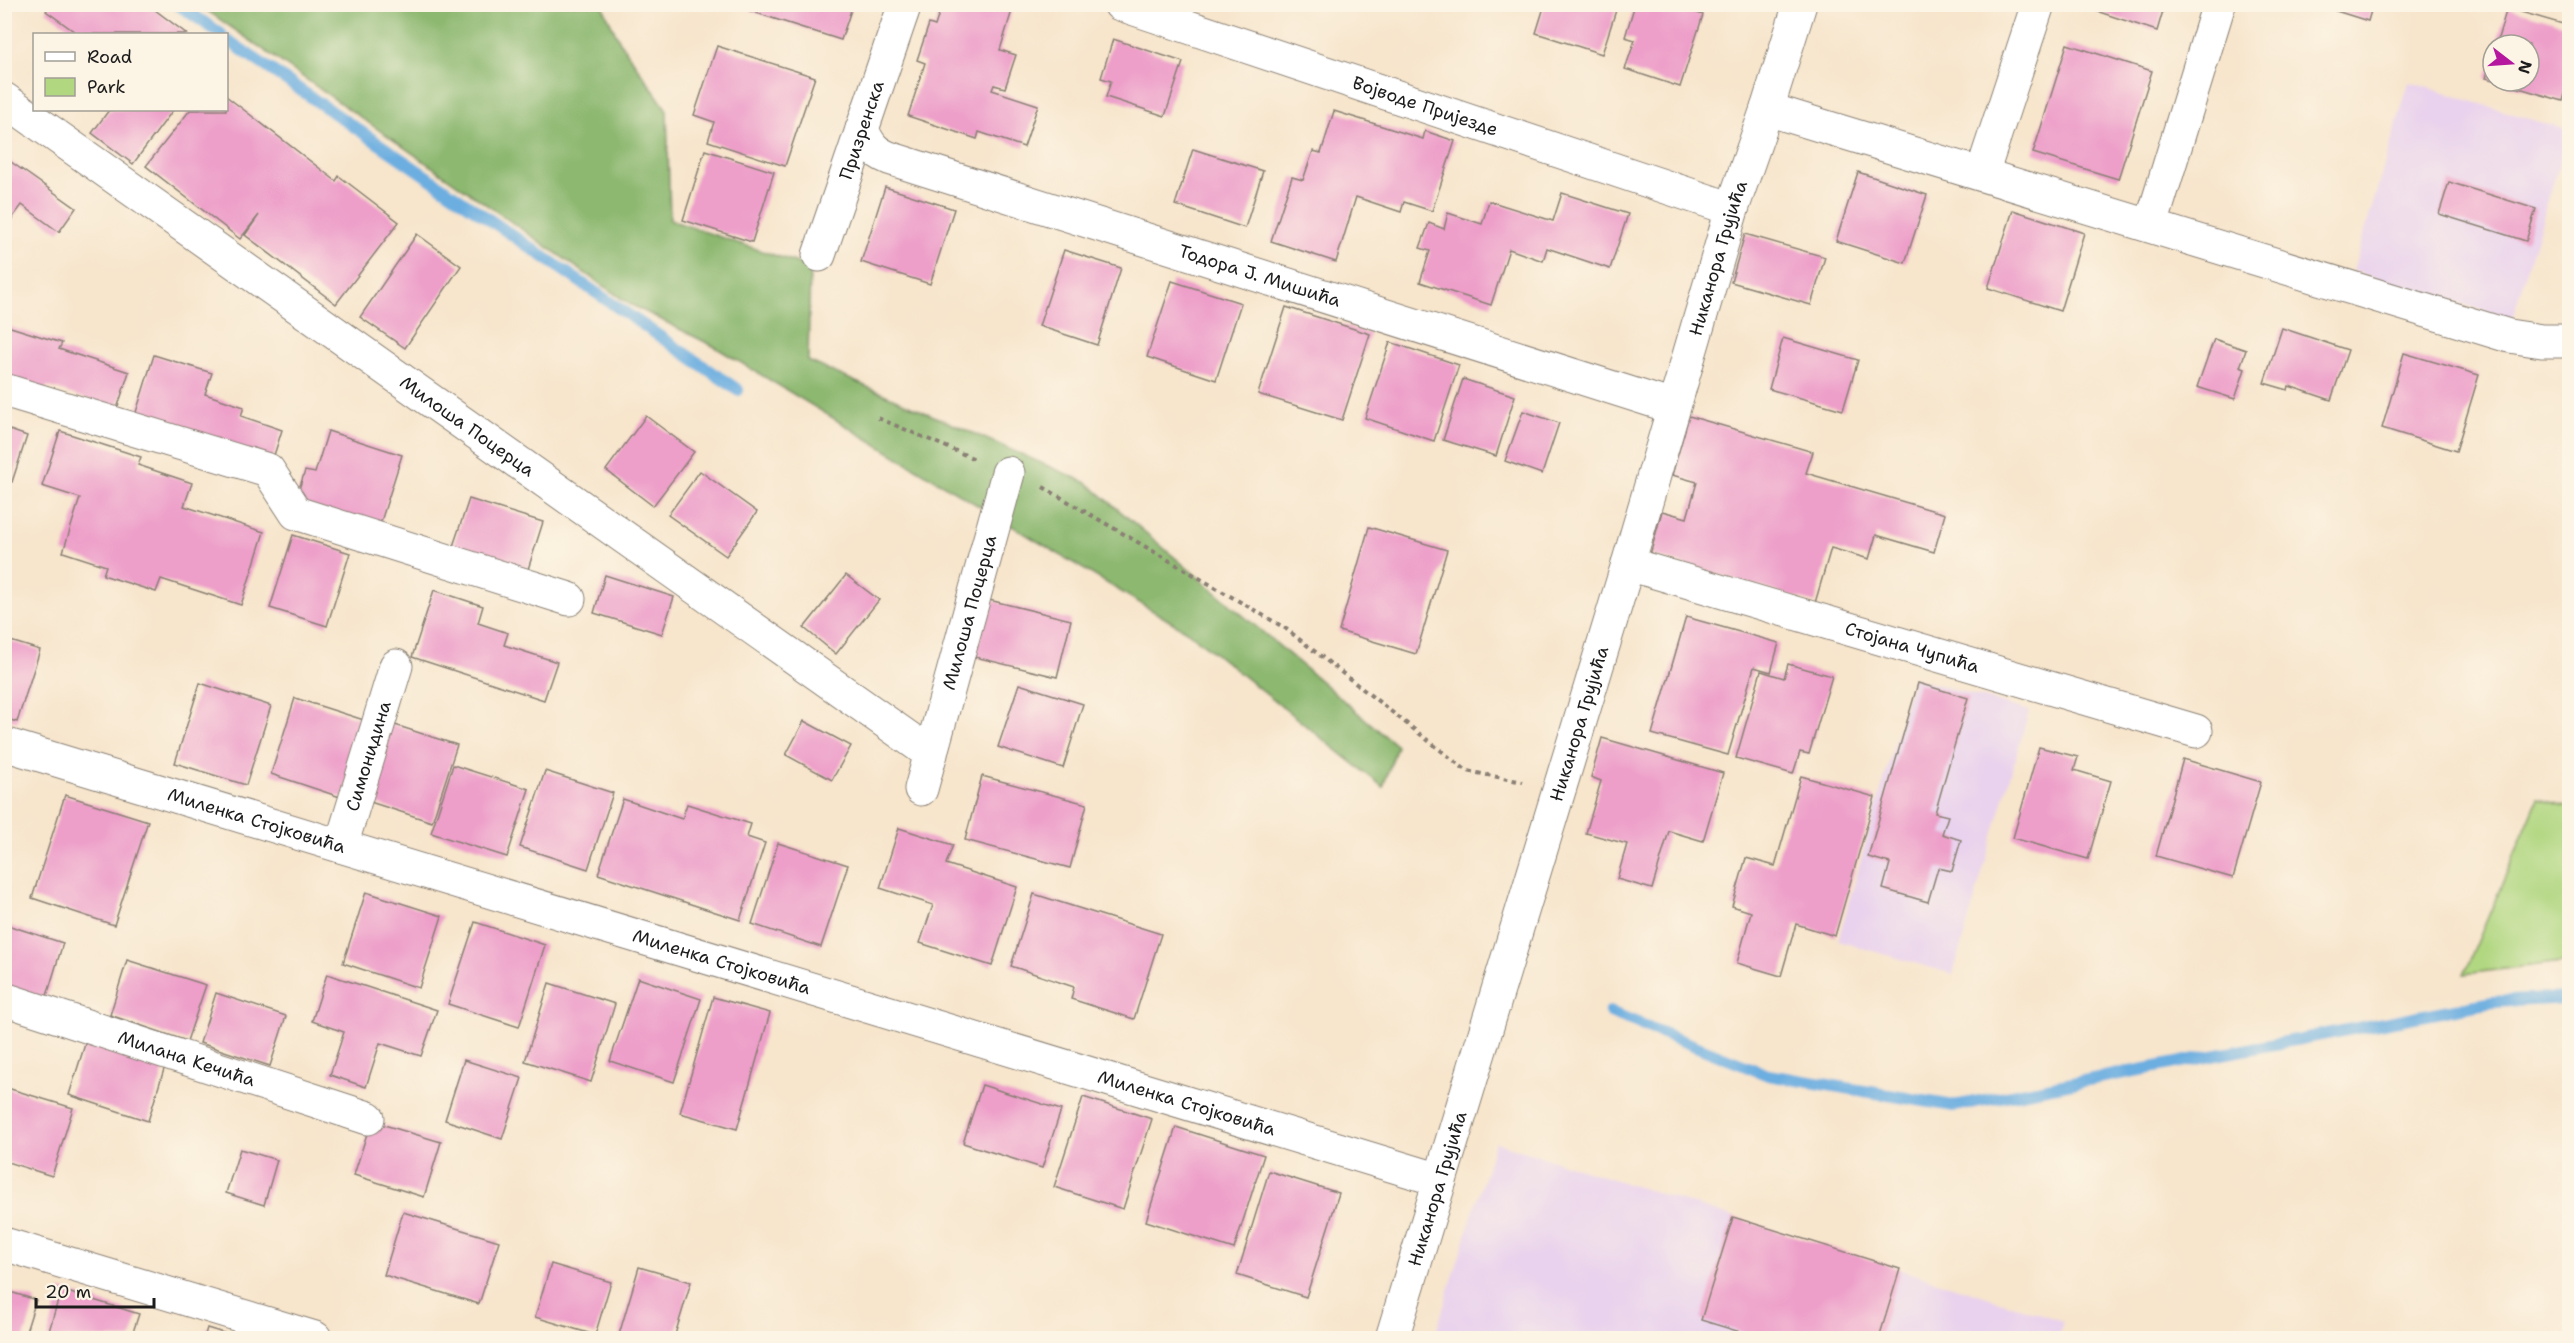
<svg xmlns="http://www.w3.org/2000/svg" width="2574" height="1343" font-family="'Shantell Sans',sans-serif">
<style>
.built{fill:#e9d2ed}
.green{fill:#b1d781;stroke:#667a4e;stroke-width:1.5}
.forest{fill:#8cb86f;stroke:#546a46;stroke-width:1.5}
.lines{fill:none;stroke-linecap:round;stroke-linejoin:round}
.stream{stroke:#6caee0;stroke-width:12}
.building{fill:#ed9ec9}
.minor-casing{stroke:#8a8074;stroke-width:35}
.path{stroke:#8a8074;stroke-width:4;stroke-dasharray:4.5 4.5;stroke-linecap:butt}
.minor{stroke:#fff;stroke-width:33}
.labels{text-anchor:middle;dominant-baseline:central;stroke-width:4.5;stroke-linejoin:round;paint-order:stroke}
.street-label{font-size:18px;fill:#1c1c1c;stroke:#fcf5e5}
</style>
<rect width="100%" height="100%" fill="#fcf5e5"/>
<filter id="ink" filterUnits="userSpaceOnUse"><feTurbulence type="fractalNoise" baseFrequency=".0167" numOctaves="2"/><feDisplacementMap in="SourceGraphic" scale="12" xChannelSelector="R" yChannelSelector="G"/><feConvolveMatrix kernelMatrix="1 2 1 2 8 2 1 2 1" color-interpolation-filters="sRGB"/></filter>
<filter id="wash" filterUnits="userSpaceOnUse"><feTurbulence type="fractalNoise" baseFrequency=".008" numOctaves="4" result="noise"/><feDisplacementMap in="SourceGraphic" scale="24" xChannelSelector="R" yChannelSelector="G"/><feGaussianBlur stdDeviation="1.35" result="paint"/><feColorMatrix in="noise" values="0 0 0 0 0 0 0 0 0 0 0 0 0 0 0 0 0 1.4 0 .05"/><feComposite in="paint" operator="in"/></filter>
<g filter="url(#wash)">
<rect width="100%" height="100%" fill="#f7e5cc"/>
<g class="built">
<path d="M 2409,82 L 2569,131 L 2512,319 L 2353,271 Z"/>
<path d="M 1913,678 L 2029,711 L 1953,974 L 1838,941 Z"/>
<path d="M 1495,1142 L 2063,1321 L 2058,1338 L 1434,1338 Z"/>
</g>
<path class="green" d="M 2538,799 L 2569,807 L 2569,961 L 2464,974 Z"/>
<path class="forest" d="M 199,5 L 602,5 L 620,42 L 667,110 L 670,220 L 810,267 L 808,361 L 1087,483 L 1397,746 L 1383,787 L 1188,632 L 715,347 L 628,303 Z"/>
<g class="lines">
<g class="stream">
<path d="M 177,4 L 221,34"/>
<path d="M 226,39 L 738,390"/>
<path d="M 1610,1012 L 1768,1075 L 1954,1106 L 2492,1002 L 2570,998"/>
</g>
</g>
<g id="blocks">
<g class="building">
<path d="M 51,4 L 147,4 L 187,34 L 78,34 L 46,11 Z"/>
<path d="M 752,4 L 853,4 L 841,40 L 750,11 Z"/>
<path d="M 942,4 L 1014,4 L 1000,50 L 1016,55 L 1005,88 L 994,85 L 992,90 L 1038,105 L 1024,147 L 979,132 L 977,139 L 908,116 L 925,63 L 917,60 L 929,24 L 935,26 Z"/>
<path d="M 1545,4 L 1618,4 L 1602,54 L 1536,33 Z"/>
<path d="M 1635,4 L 1672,4 L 1703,15 L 1680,87 L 1625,69 L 1635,40 L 1625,37 Z"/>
<path d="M 2075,4 L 2165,4 L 2157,31 Z"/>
<path d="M 2314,4 L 2373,4 L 2368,21 Z"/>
<path d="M 2507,8 L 2570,26 L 2570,77 L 2563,101 L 2499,82 L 2529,81 L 2529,45 L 2496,45 Z"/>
<path d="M 1113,39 L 1183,62 L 1165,116 L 1106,97 L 1111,81 L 1101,78 Z"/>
<path d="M 2067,44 L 2152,71 L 2118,179 L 2033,153 Z"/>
<path d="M 717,46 L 815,77 L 785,166 L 708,141 L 714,122 L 694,115 Z"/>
<path d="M 2493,57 L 2493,80 L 2486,78 Z"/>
<path d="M 226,96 L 336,181 L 339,176 L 399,222 L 336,304 L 245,235 L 259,215 L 240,239 L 146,166 L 190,110 L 226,110 Z"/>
<path d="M 109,110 L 173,110 L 133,164 L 92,133 Z"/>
<path d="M 1334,111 L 1423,139 L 1425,131 L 1455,141 L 1432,211 L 1404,202 L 1401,212 L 1356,197 L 1336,262 L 1271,241 L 1292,177 L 1303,180 L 1313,151 L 1321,153 Z"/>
<path d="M 1193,149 L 1263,171 L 1245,228 L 1175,205 Z"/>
<path d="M 705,150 L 774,172 L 752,242 L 683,220 Z"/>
<path d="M 4,157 L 76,208 L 59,232 L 22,205 L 4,229 Z"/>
<path d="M 1858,172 L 1927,195 L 1905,263 L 1836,241 Z"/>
<path d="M 2449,182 L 2536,209 L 2526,241 L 2439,214 Z"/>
<path d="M 885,187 L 954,209 L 930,284 L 861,262 Z"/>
<path d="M 1562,193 L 1628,214 L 1610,269 L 1547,248 L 1543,261 L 1509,249 L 1491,305 L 1420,282 L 1430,251 L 1420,248 L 1429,223 L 1444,229 L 1448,213 L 1482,224 L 1489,201 L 1553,221 Z"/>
<path d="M 2013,210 L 2084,233 L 2060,311 L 1988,288 Z"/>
<path d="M 417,234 L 461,266 L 405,348 L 360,317 Z"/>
<path d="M 1745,234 L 1825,257 L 1811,305 L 1731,282 Z"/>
<path d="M 1064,250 L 1121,268 L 1097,345 L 1039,326 Z"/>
<path d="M 1172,281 L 1241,303 L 1216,380 L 1147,357 Z"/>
<path d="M 1286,307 L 1370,334 L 1342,420 L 1258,394 Z"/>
<path d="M 4,325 L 62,343 L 59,349 L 129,372 L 117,409 L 47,386 L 45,395 L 4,382 Z"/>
<path d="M 2282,328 L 2348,350 L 2331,400 L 2289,386 L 2288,390 L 2264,383 Z"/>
<path d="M 1783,338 L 1858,360 L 1843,410 L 1769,389 Z"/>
<path d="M 2214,339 L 2246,350 L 2240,367 L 2245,369 L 2235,399 L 2197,387 Z"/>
<path d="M 1390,342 L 1459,365 L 1434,441 L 1365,418 Z"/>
<path d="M 2404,353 L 2479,375 L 2456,451 L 2382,428 Z"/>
<path d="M 154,355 L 212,373 L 205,394 L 244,407 L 241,416 L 282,430 L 271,465 L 132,425 Z"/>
<path d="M 1463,379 L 1515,396 L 1496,456 L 1443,440 Z"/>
<path d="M 1523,411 L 1559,423 L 1542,474 L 1505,461 Z"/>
<path d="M 646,416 L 694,452 L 653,506 L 606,470 Z"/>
<path d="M 1689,416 L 1813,452 L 1806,473 L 1945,514 L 1934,552 L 1876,535 L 1869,559 L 1831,548 L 1815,603 L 1650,555 L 1662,511 L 1687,518 L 1697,482 L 1672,475 Z"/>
<path d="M 4,428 L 27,436 L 12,482 L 4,479 Z"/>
<path d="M 60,431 L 141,457 L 138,465 L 192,483 L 184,506 L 264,532 L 241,605 L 161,579 L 156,592 L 103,575 L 106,566 L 63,552 L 80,498 L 42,486 Z"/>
<path d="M 328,431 L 402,455 L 378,531 L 294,504 L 305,471 L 315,473 Z"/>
<path d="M 700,471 L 757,512 L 726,556 L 668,515 Z"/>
<path d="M 469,499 L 543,522 L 524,582 L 449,558 Z"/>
<path d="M 1369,527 L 1447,550 L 1416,654 L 1339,631 Z"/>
<path d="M 293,535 L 350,553 L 327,626 L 270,608 Z"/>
<path d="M 605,575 L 674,597 L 662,634 L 594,613 Z"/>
<path d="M 846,575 L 879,600 L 836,654 L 804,628 Z"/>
<path d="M 434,590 L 483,606 L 478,623 L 508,633 L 504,645 L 557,662 L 544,700 L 412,657 Z"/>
<path d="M 989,600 L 1071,620 L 1057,677 L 975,657 Z"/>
<path d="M 1686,617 L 1779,643 L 1771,672 L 1754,667 L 1728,755 L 1652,734 Z"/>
<path d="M 4,639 L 40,650 L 17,722 L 4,718 Z"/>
<path d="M 1788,664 L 1832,676 L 1809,754 L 1800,752 L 1793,774 L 1736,758 L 1761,671 L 1784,678 Z"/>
<path d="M 200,683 L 271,706 L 246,785 L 175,763 Z"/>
<path d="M 1918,683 L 1968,698 L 1935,813 L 1948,816 L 1942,834 L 1961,840 L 1952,871 L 1938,868 L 1928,902 L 1883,889 L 1890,863 L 1868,857 Z"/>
<path d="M 1019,684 L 1083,704 L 1063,768 L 998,747 Z"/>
<path d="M 295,698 L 367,721 L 343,798 L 271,774 Z"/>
<path d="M 804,721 L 851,746 L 832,780 L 786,755 Z"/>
<path d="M 389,723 L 457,745 L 432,822 L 364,800 Z"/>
<path d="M 1602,738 L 1723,773 L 1703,841 L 1669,831 L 1652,889 L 1617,879 L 1627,844 L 1586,833 L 1601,781 L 1591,777 Z"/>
<path d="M 2039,747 L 2078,757 L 2074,770 L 2111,781 L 2088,859 L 2013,838 Z"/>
<path d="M 2183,759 L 2261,782 L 2233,878 L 2156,856 Z"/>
<path d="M 453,765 L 529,789 L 507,857 L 431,833 Z"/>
<path d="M 545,771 L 613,793 L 588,869 L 520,847 Z"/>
<path d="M 982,776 L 1087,804 L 1070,868 L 965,840 Z"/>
<path d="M 1801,776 L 1875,797 L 1835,936 L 1796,924 L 1781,976 L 1737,963 L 1751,912 L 1732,906 L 1746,858 L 1775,866 Z"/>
<path d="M 65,795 L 148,821 L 114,925 L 32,898 Z"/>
<path d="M 623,799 L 682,819 L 687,804 L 751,824 L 747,837 L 765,843 L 740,920 L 598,874 Z"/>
<path d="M 899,828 L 953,845 L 946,864 L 1017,887 L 992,966 L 920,943 L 933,905 L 880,888 Z"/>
<path d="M 778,843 L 848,865 L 821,947 L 752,924 Z"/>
<path d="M 366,892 L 442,916 L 419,988 L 343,963 Z"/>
<path d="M 1034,894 L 1161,934 L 1134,1019 L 1071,999 L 1074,987 L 1011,966 Z"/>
<path d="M 475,922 L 545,945 L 519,1027 L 448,1004 Z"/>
<path d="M 4,924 L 63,943 L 46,999 L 4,986 Z"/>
<path d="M 127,960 L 206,985 L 187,1041 L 110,1015 Z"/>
<path d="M 327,974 L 437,1010 L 421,1056 L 380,1043 L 366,1087 L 330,1075 L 344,1032 L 312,1021 Z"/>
<path d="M 638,978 L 701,999 L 674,1082 L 610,1061 Z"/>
<path d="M 549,983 L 615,1004 L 591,1082 L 525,1061 Z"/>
<path d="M 216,993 L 286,1016 L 270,1066 L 200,1043 Z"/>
<path d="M 713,997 L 770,1013 L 737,1129 L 680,1113 Z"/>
<path d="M 86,1041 L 165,1066 L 148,1121 L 69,1095 Z"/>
<path d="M 464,1060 L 522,1078 L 502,1139 L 445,1120 Z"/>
<path d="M 982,1085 L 1061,1110 L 1042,1168 L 963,1143 Z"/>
<path d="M 4,1087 L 73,1108 L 52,1176 L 4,1161 Z"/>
<path d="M 1083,1097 L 1152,1119 L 1123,1209 L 1054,1187 Z"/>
<path d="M 371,1121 L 441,1142 L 424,1197 L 354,1175 Z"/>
<path d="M 1176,1127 L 1264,1155 L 1234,1249 L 1146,1221 Z"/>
<path d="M 240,1149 L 277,1160 L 264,1205 L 226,1193 Z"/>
<path d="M 1269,1171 L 1339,1193 L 1306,1297 L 1237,1275 Z"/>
<path d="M 403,1212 L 499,1241 L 479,1304 L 384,1275 Z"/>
<path d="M 1733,1217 L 1900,1269 L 1879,1338 L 1760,1338 L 1701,1320 Z"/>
<path d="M 551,1264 L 611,1282 L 595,1335 L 535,1317 Z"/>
<path d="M 639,1267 L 691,1282 L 674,1338 L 618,1338 Z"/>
<path d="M 4,1290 L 36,1300 L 24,1338 L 4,1338 Z"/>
<path d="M 61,1290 L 139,1314 L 131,1338 L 47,1338 Z"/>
<path d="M 207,1328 L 240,1338 L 204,1338 Z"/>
</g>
</g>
</g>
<g filter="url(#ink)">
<use href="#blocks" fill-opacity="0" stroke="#8a8074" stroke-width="1.5"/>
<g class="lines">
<defs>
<g id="minor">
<path id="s1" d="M 1120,4 L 1732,209"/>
<path id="s2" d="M 4,99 L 931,754"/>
<path d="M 1767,109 L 1800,4"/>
<path id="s3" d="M 862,129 C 868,144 874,152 889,158 L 1673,407"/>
<path d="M 1982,174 L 2038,4"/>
<path d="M 2151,225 L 2219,4"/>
<path id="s4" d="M 819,255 L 905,4"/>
<path d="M 4,390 L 268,470 L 296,513 L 569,599"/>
<path id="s5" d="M 1628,564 L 2196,731"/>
<path id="s6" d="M 4,744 L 1440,1180"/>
<path id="s7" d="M 921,789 L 1008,473"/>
<path id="s8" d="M 341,846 L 396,666"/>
<path id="s9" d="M 4,999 L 368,1118"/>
<path d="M 4,1244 L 315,1338"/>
<path id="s10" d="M 1392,1338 L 1628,564 L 1732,209 L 1767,109 L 2509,336 L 2542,341 L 2570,341"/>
</g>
</defs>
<use href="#minor" class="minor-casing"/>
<g class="path">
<path d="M 878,418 L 975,459"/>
<path d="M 1043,487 L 1285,628 L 1467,771 L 1523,782"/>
</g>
<use href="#minor" class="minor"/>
</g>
</g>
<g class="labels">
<g class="street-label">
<text stroke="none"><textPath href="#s1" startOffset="322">Војводе Пријезде</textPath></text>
<text stroke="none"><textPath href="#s4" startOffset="132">Призренска</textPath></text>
<text stroke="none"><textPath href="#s10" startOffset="1128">Никанора Грујића</textPath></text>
<text stroke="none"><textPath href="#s3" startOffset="430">Тодора Ј. Мишића</textPath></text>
<text stroke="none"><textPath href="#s2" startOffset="567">Милоша Поцерца</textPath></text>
<text stroke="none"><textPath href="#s7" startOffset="183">Милоша Поцерца</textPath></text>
<text stroke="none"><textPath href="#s5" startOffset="296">Стојана Чупића</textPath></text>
<text stroke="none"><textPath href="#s10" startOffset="642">Никанора Грујића</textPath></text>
<text stroke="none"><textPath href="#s8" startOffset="94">Симонидина</textPath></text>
<text stroke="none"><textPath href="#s6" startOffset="264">Миленка Стојковића</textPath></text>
<text stroke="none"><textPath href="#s6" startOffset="750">Миленка Стојковића</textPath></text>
<text stroke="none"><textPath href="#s9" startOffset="192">Милана Кечића</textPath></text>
<text stroke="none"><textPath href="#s6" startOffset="1236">Миленка Стојковића</textPath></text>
<text stroke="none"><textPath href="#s10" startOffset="156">Никанора Грујића</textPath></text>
</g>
</g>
<rect width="2574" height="1343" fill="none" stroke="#fcf5e5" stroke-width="24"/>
<rect x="33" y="33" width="195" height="78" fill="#fcf5e5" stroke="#a29e95" stroke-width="1.5"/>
<rect x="45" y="52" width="30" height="9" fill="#ffffff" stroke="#a29e95" stroke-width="1.5"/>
<text x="87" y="63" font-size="18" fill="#1c1c1c">Road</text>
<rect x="45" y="78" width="30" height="18" fill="#b1d781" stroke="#a29e95" stroke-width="1.5"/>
<text x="87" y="93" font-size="18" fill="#1c1c1c">Park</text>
<g transform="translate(2511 63) rotate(107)"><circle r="28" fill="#fcf5e5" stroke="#a29e95" stroke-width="1.5"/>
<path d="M0-4.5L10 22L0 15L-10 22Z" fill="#b5179e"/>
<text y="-9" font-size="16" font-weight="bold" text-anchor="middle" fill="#1c1c1c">N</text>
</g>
<path d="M36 1298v9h118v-9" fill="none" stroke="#1c1c1c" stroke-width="3"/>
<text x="45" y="1298" font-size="18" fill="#1c1c1c" stroke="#fcf5e5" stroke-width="4.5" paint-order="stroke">20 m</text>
</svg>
